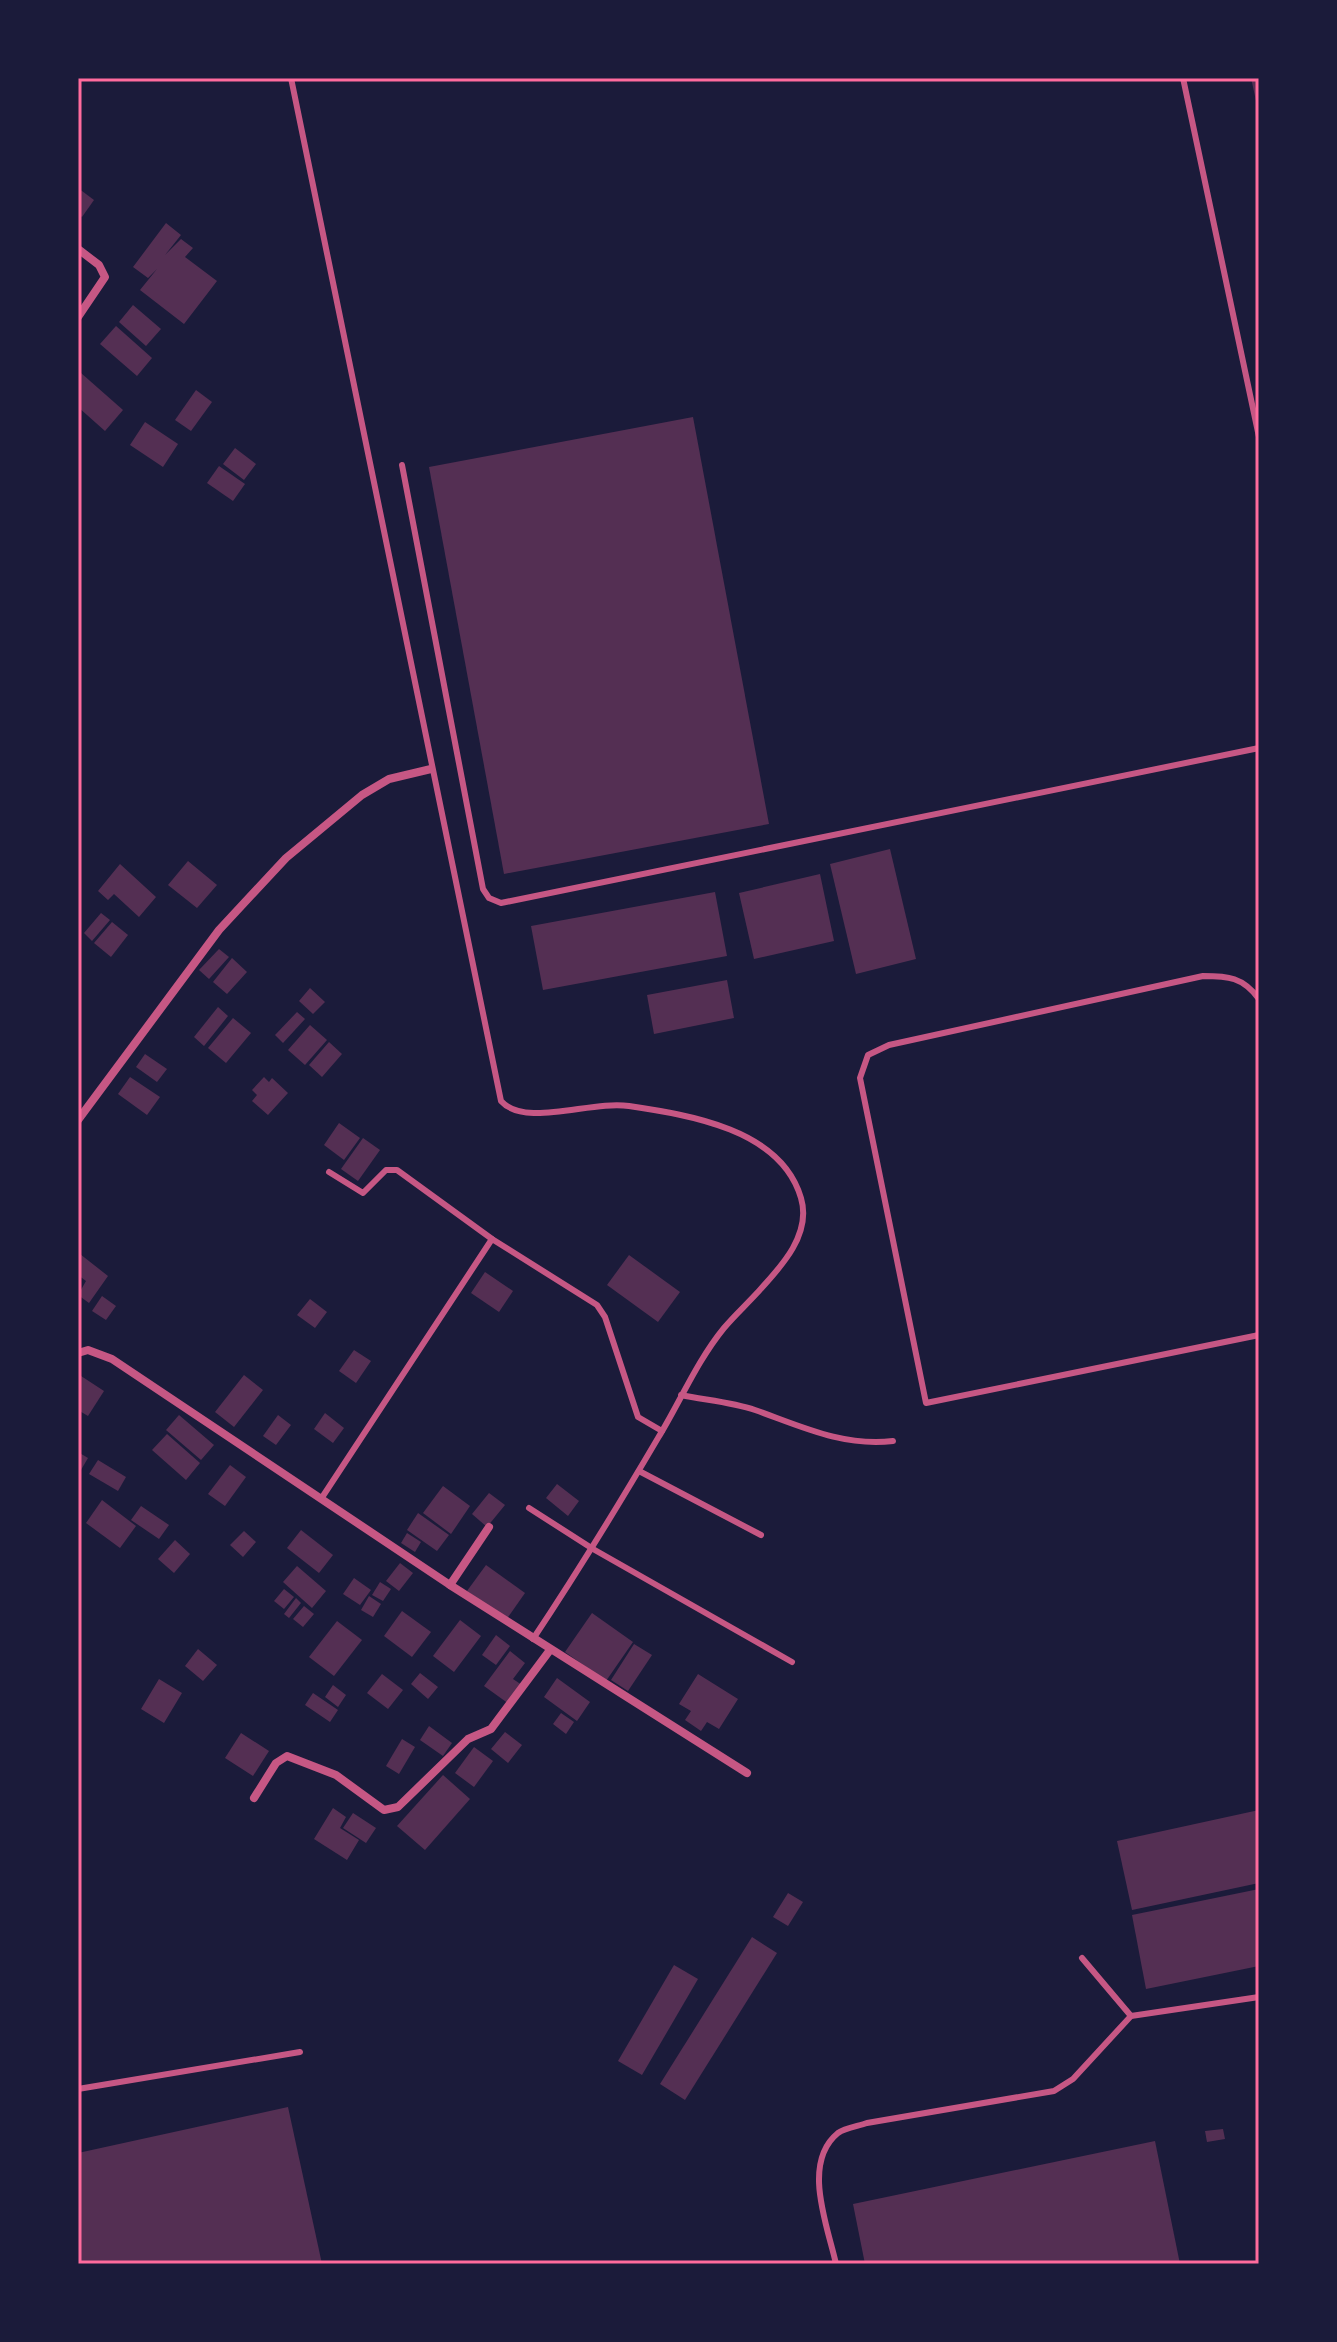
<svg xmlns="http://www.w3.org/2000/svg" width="1337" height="2342" font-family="'DejaVu Sans',sans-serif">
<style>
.building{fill:#542f53}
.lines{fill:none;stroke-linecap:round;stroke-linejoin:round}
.service{stroke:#c65784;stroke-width:6}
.minor{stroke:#c65784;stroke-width:8}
.neatline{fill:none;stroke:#ff6b9d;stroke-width:3}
</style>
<rect width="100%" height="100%" fill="#1b1b3a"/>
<g class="building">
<path d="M 1251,78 L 1259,78 L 1259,110 L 1258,110 Z"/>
<path d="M 78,188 L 94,200 L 82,217 L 78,214 Z"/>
<path d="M 166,223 L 181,235 L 165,255 L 181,239 L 193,248 L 185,257 L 217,281 L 184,324 L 140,290 L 157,269 L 148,278 L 133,267 Z"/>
<path d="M 133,305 L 161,329 L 146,346 L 119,322 Z"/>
<path d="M 116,326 L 152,358 L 137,376 L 100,344 Z"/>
<path d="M 81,373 L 123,410 L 105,431 L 78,407 Z"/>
<path d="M 196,390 L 212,402 L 191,431 L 175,420 Z"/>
<path d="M 693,417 L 769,824 L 504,874 L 429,467 Z"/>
<path d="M 145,422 L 178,444 L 163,467 L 130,445 Z"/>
<path d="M 235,448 L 256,464 L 244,480 L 223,464 Z"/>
<path d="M 219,466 L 245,484 L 233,501 L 207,483 Z"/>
<path d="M 890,849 L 916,959 L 856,974 L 830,864 Z"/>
<path d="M 188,861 L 217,885 L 197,908 L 168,885 Z"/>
<path d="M 120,864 L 156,897 L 139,917 L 114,894 L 108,900 L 98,891 Z"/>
<path d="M 820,874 L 834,941 L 754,959 L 739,893 Z"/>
<path d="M 715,892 L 727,956 L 543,990 L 531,926 Z"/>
<path d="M 101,913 L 110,920 L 92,941 L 84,933 Z"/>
<path d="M 112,922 L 128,935 L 111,957 L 94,943 Z"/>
<path d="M 219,949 L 229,957 L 209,979 L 199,970 Z"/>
<path d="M 232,958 L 247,972 L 227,994 L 213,982 Z"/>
<path d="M 727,980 L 734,1018 L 654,1034 L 647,995 Z"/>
<path d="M 310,988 L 325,1002 L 313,1014 L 299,1001 Z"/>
<path d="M 218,1007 L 228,1016 L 204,1046 L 194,1037 Z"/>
<path d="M 297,1012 L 305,1019 L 283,1043 L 275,1035 Z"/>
<path d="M 233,1018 L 251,1033 L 226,1063 L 208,1048 Z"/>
<path d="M 310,1025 L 327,1040 L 305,1065 L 288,1050 Z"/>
<path d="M 329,1042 L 342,1054 L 322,1077 L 309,1065 Z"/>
<path d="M 145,1054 L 167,1069 L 157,1082 L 136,1067 Z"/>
<path d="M 130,1077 L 160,1097 L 147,1115 L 118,1094 Z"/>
<path d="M 264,1077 L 269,1082 L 272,1078 L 288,1093 L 268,1115 L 252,1101 L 257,1095 L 252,1090 Z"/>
<path d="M 339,1123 L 360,1138 L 344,1160 L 324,1145 Z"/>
<path d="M 363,1138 L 380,1150 L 358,1181 L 341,1169 Z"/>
<path d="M 80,1254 L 108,1276 L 89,1303 L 78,1295 L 86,1281 L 78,1275 Z"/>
<path d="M 629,1255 L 680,1292 L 658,1322 L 607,1285 Z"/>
<path d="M 485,1272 L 513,1291 L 499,1312 L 471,1293 Z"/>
<path d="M 102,1296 L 116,1306 L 106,1320 L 92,1311 Z"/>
<path d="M 310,1299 L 327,1312 L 315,1328 L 297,1315 Z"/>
<path d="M 354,1350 L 371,1361 L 356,1383 L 339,1371 Z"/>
<path d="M 78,1374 L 104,1391 L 88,1416 L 78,1410 Z"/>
<path d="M 244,1375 L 263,1390 L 234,1427 L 215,1412 Z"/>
<path d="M 325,1413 L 344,1428 L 333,1443 L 314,1429 Z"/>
<path d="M 179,1415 L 214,1445 L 201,1460 L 166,1430 Z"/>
<path d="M 278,1415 L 291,1425 L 276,1445 L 263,1436 Z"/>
<path d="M 167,1434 L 200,1463 L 186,1480 L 152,1450 Z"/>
<path d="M 78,1452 L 88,1458 L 78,1475 Z"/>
<path d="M 98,1460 L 126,1477 L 118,1491 L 89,1474 Z"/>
<path d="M 230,1465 L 246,1477 L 225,1506 L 208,1494 Z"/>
<path d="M 557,1484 L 579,1501 L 568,1516 L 546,1498 Z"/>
<path d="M 443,1486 L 470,1506 L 451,1534 L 423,1513 Z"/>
<path d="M 489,1493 L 505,1505 L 487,1527 L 472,1514 Z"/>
<path d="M 102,1500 L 136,1526 L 120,1548 L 86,1523 Z"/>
<path d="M 141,1506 L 169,1525 L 159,1539 L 131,1520 Z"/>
<path d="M 418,1513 L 449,1535 L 437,1551 L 407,1530 Z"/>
<path d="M 301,1530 L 333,1555 L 319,1573 L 287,1548 Z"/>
<path d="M 244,1531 L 256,1542 L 243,1557 L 230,1545 Z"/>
<path d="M 407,1533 L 421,1542 L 415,1552 L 401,1543 Z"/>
<path d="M 175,1540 L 190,1554 L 174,1573 L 158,1559 Z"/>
<path d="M 400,1563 L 413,1573 L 399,1591 L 386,1581 Z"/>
<path d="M 486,1565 L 525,1593 L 506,1620 L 467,1591 Z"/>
<path d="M 297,1566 L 326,1591 L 312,1608 L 283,1582 Z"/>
<path d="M 354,1578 L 371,1590 L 360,1605 L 343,1594 Z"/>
<path d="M 380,1582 L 391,1589 L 383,1601 L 372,1595 Z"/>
<path d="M 284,1589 L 294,1597 L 284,1609 L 274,1601 Z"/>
<path d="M 369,1596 L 381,1604 L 373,1617 L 361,1610 Z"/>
<path d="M 296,1598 L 301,1603 L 289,1618 L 284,1614 Z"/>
<path d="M 304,1606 L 314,1614 L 303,1627 L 293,1619 Z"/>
<path d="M 402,1611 L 431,1632 L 412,1657 L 384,1636 Z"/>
<path d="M 592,1613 L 633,1642 L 606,1681 L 565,1652 Z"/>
<path d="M 460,1620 L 481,1636 L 454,1672 L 433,1656 Z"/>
<path d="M 337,1621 L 362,1640 L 334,1676 L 309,1657 Z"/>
<path d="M 496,1635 L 510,1646 L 496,1665 L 482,1655 Z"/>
<path d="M 634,1644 L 652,1655 L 628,1691 L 611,1680 Z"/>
<path d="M 198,1649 L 217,1665 L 203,1681 L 185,1666 Z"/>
<path d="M 510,1651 L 525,1663 L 513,1679 L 522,1685 L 509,1704 L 484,1686 Z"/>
<path d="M 420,1673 L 438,1687 L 428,1699 L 411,1684 Z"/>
<path d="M 382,1674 L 403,1690 L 388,1709 L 367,1693 Z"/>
<path d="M 698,1674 L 738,1699 L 719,1729 L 707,1722 L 701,1731 L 685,1720 L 691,1711 L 679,1704 Z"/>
<path d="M 557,1678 L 590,1702 L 577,1721 L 544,1697 Z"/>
<path d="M 159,1679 L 182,1693 L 164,1723 L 141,1709 Z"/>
<path d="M 333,1685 L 346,1695 L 338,1707 L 325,1697 Z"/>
<path d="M 313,1693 L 338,1710 L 330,1722 L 305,1705 Z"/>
<path d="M 561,1713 L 574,1722 L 566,1734 L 553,1724 Z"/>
<path d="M 429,1726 L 452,1743 L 443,1756 L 420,1740 Z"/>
<path d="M 505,1732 L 522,1745 L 508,1763 L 491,1749 Z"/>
<path d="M 241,1733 L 269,1751 L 253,1776 L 225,1758 Z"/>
<path d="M 402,1739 L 415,1747 L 399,1774 L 386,1766 Z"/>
<path d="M 474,1747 L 493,1761 L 474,1787 L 455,1773 Z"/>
<path d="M 443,1775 L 470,1799 L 425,1850 L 397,1826 Z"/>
<path d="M 333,1808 L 346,1817 L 340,1828 L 359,1840 L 347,1860 L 314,1839 Z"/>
<path d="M 1259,1810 L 1259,1883 L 1132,1910 L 1117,1841 Z"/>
<path d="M 353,1813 L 376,1828 L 366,1843 L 343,1828 Z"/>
<path d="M 1259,1889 L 1259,1966 L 1146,1989 L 1132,1915 Z"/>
<path d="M 788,1893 L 803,1902 L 788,1926 L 773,1917 Z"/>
<path d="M 752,1937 L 777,1953 L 685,2100 L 660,2084 Z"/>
<path d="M 674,1965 L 698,1979 L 642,2075 L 618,2061 Z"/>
<path d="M 288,2107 L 322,2264 L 78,2264 L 78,2153 Z"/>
<path d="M 1223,2129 L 1225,2139 L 1207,2142 L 1205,2131 Z"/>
<path d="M 1155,2141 L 1180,2264 L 865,2264 L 853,2204 Z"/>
</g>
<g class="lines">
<g class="service">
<path d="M 291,78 L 501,1101 C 525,1128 592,1100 629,1106 C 689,1115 781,1129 801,1198 C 812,1235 780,1268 757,1293 C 746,1305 734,1316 724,1328 C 697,1361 680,1402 658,1438 C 618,1506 577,1573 533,1639"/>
<path d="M 1183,78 L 1259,437"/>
<path d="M 402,465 L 483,889 L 489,898 L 501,903 L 1259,748"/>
<path d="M 1259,999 C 1243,977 1228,976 1203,976 L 889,1045 L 868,1055 L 860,1078 L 926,1403 L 1259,1335"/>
<path d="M 329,1172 L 363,1193 L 386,1170 L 397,1170 L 492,1239 L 597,1305 L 605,1317 L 638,1417 L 662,1431"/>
<path d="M 681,1395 C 705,1400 732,1402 755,1410 C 800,1426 843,1447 893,1441"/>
<path d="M 639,1471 L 761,1535"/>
<path d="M 321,1499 L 492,1239"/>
<path d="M 529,1508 L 593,1549 L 792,1662"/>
<path d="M 1082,1958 L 1131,2016"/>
<path d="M 78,2089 L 300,2052"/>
<path d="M 836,2264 C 828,2227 801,2163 838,2133 C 845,2128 859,2126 867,2123 L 1054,2091 L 1073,2079 L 1131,2016 L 1259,1997"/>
</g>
<g class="minor">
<path d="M 78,249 L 99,265 L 105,277 L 78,317"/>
<path d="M 78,1120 L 219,930 L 286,858 L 362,795 L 389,779 L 431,769"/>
<path d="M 78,1353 L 88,1350 L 112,1359 L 450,1585 L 747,1773"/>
<path d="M 450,1585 L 489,1527"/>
<path d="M 254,1798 L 276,1763 L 287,1756 L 336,1775 L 384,1810 L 398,1807 L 468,1739 L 491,1729 L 550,1650"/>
</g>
</g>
<rect width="1337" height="2342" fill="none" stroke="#1b1b3a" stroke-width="160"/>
<rect x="80" y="80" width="1177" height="2182" class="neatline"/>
</svg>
